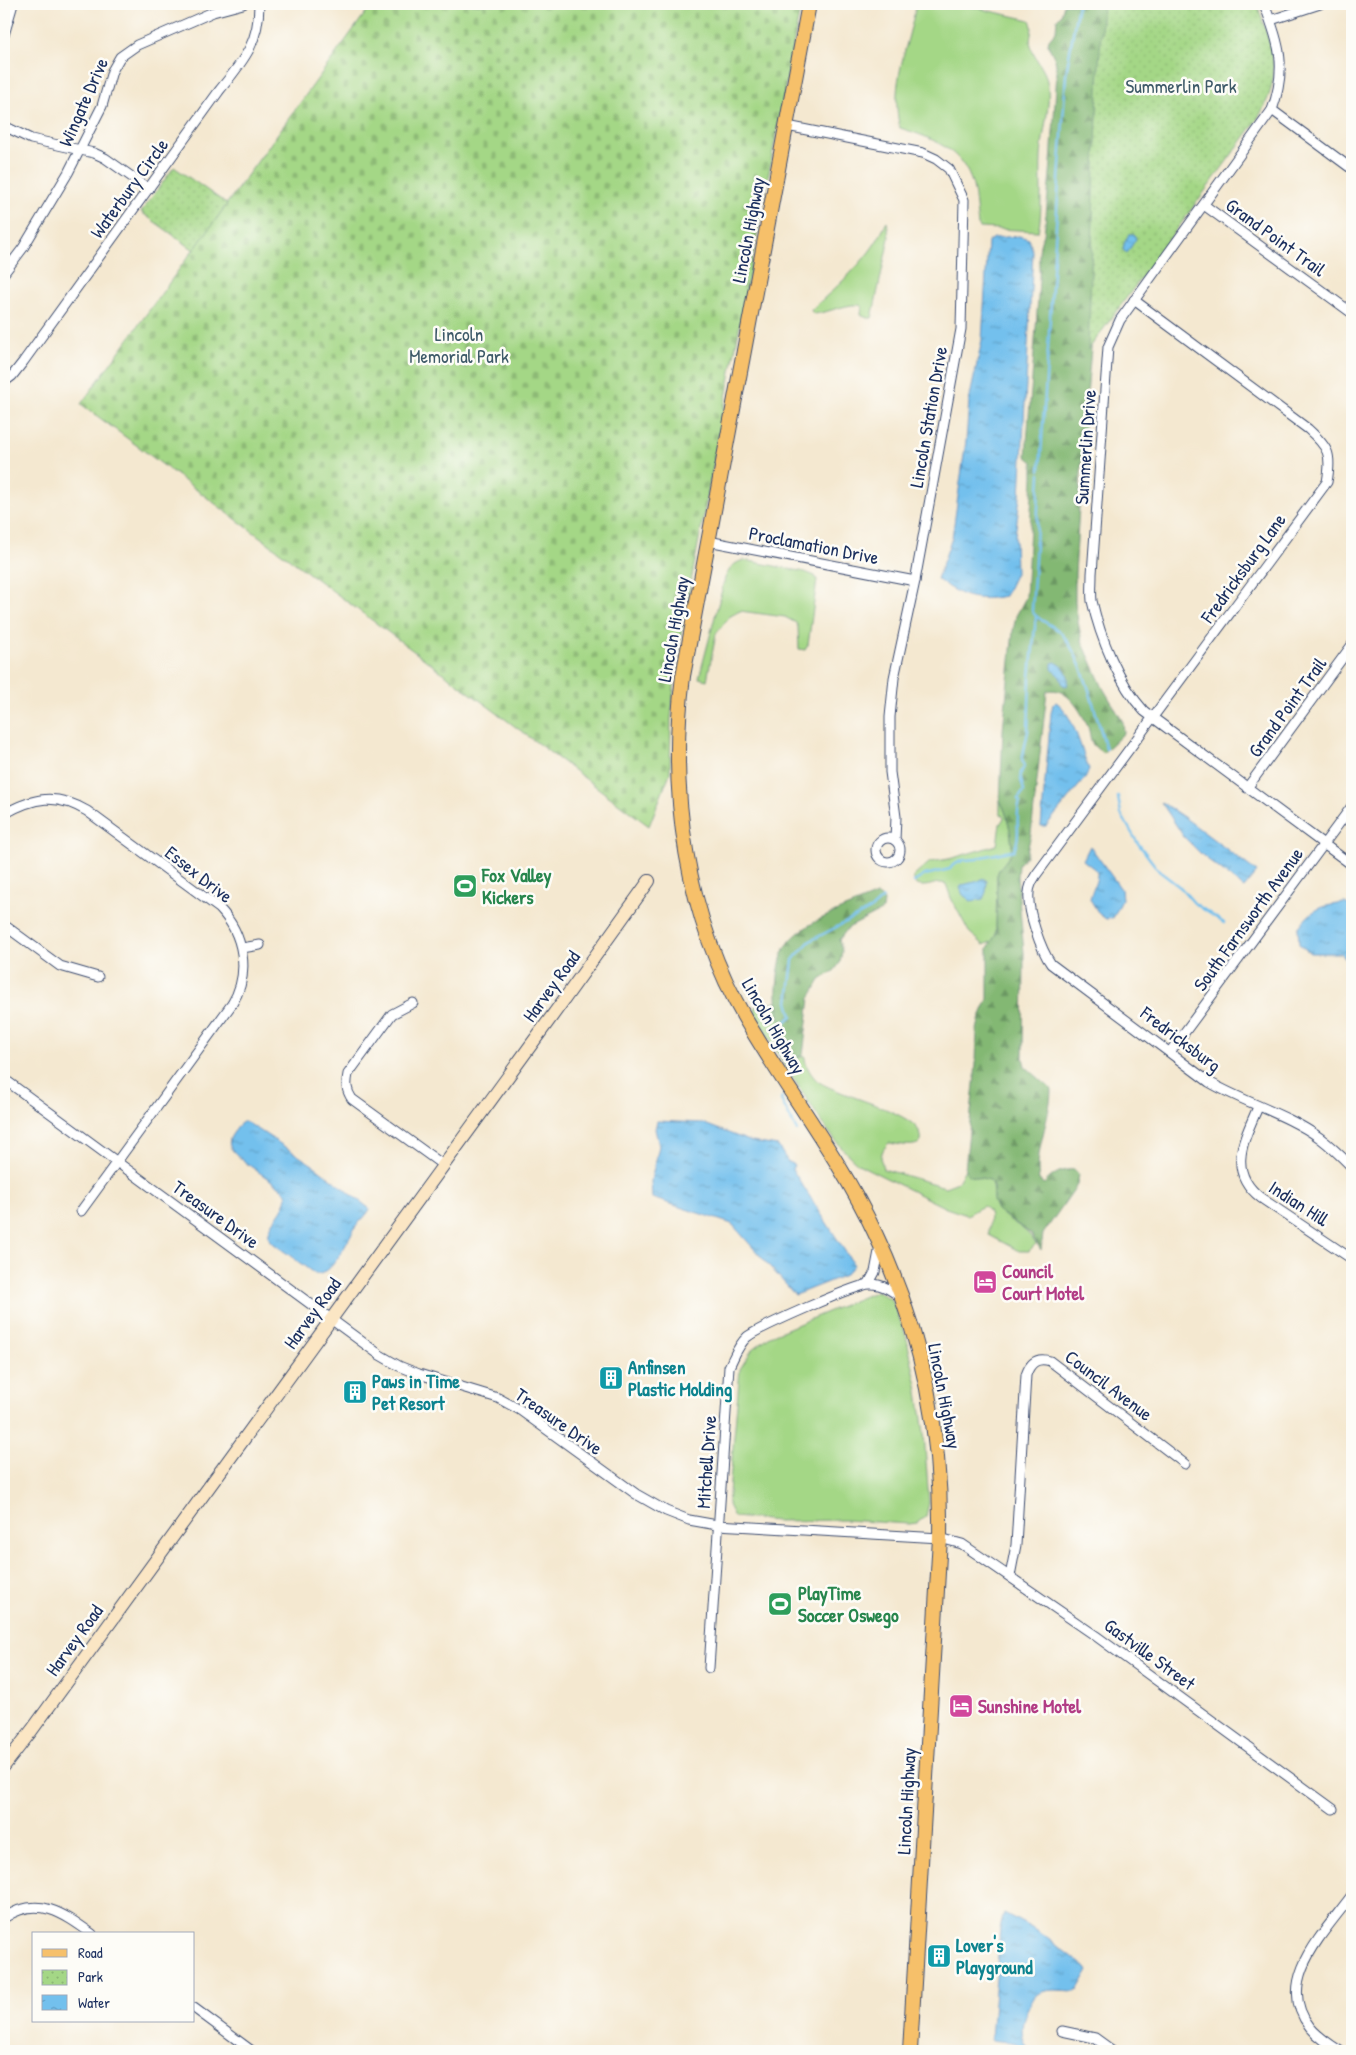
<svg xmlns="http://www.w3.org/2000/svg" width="1356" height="2055" font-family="'Patrick Hand',sans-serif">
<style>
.green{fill:#a4d786;stroke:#608372}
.forest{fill:url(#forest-firs);stroke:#4f7468}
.cemetery{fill:url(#cemetery-stones);stroke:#608372}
.park{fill:url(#park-dots);stroke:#608372}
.water{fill:url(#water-ripples);stroke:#4778a6}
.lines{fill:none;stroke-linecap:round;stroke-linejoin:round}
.stream{stroke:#73c0ed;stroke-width:2.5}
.street-casing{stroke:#3c4b6f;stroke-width:11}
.secondary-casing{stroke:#3c4b6f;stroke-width:14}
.primary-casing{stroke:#3c4b6f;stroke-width:16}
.street{stroke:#fff;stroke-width:9}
.secondary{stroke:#fbe6c4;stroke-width:12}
.primary{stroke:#f6c06b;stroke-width:14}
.labels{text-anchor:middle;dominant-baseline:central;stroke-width:5;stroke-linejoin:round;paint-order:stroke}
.park-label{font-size:19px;fill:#3d5968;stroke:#fdfcf7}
.street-label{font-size:19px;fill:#1b2f5e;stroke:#fdfcf7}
.leisure-label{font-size:19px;font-weight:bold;fill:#27864d;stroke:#fdfcf7;text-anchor:start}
.hotel-label{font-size:19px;font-weight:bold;fill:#b23c85;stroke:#fdfcf7;text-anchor:start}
.culture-label{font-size:19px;font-weight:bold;fill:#0d838f;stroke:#fdfcf7;text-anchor:start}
</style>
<defs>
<pattern id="forest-firs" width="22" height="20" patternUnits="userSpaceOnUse" patternTransform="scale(1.25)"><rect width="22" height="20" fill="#83b873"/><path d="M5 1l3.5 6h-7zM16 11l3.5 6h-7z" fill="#6a9662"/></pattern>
<pattern id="cemetery-stones" width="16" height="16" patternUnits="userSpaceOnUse" patternTransform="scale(1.25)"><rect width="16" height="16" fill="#a4d786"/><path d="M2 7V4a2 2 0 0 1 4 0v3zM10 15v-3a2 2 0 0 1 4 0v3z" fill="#8db976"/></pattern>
<pattern id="park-dots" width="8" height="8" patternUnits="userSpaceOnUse" patternTransform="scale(1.25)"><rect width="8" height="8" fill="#a4d786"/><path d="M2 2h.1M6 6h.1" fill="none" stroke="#8db976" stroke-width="1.8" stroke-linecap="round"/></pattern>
<pattern id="water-ripples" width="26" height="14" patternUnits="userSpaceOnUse" patternTransform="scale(1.25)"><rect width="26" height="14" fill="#73c0ed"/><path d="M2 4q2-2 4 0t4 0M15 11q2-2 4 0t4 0" fill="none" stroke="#5e9cc3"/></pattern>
</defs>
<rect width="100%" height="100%" fill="#fdfcf7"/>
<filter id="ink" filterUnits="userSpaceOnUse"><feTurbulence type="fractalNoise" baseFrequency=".02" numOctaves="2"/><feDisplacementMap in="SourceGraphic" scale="10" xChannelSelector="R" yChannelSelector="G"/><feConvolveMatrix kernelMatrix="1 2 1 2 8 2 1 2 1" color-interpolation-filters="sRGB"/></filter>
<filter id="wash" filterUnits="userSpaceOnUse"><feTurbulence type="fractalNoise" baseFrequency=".0096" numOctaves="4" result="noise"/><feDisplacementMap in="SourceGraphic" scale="20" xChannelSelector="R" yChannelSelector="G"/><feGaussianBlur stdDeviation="1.12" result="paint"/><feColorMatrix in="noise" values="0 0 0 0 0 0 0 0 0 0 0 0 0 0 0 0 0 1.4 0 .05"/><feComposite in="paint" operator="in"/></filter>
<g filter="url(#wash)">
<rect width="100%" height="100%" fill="#f4e8d0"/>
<g class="green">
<path d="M 916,4 L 959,4 L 1030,20 C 1035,30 1028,37 1031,46 C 1033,58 1045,68 1047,81 C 1052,106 1042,132 1041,157 C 1040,177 1043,214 1038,231 L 980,228 L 978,225 C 976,212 976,198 973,186 C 963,149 932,138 900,128 C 889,84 909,46 916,4 Z"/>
<path d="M 887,221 L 889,238 L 872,318 L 867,318 L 861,315 L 862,306 C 852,301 828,313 814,314 L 811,311 L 812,309 C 840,284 873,256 887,221 Z"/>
<path d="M 744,560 L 805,572 L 815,576 L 817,580 L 808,645 L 805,650 L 799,649 L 798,627 L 796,623 L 785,617 L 740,611 L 736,613 L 729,617 L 716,634 L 707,680 L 699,678 L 725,578 C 730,568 733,563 744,560 Z"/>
<path d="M 1000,801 C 1007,810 1015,845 1010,855 C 1006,862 999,867 997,875 L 996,934 L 993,941 L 984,945 L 969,932 L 951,898 L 946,884 C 935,880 930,889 916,885 L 913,877 L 930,862 L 949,859 L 997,845 L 1000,824 L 1004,818 L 1000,812 Z"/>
<path d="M 777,1002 L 777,1007 L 789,1047 L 796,1058 L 805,1056 C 804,1064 812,1077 819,1082 C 841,1096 909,1111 919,1131 C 930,1152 898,1144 889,1143 C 880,1151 880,1158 883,1169 L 945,1187 L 958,1182 L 965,1169 L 968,1175 L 990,1180 C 995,1190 990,1202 998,1210 C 1010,1223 1027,1227 1036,1244 L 1029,1251 L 1019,1251 L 989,1235 C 988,1224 994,1212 983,1206 L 967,1215 L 946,1208 L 858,1164 C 837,1146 823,1124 808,1101 C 789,1072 771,1043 755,1013 L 755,1007 Z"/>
<path d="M 877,1291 L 892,1300 L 906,1336 L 917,1385 L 924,1433 L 929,1503 L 926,1516 L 917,1523 L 909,1524 L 845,1520 L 778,1521 L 734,1517 L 728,1505 L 740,1369 L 752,1350 L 770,1336 Z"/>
</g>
<g class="forest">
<path d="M 1064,4 L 1113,4 L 1093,326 L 1083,440 L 1075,574 L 1075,602 L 1078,622 L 1082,641 L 1103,688 L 1123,722 L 1124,733 L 1103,753 C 1100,751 1096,748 1093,745 C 1090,741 1090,732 1088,727 C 1082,712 1066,685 1047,691 L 1031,834 L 1026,856 L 1018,865 L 1017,877 L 1024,953 L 1023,1058 L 1025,1066 L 1051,1089 C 1051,1119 1034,1149 1039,1180 L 1044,1184 C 1051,1175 1062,1168 1075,1170 L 1079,1175 L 1077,1185 L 1043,1234 L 1041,1250 L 1031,1234 L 997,1210 L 993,1201 L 993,1187 L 990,1180 L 968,1175 L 965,1169 L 976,1065 L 977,1030 L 980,1017 L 988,999 L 988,948 L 996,934 L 997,875 C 999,867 1006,862 1010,855 C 1015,845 1007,810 1000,801 L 1003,730 L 1013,631 L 1016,616 L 1026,597 L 1033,477 L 1033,462 L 1026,456 C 1030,397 1036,339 1039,280 C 1040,266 1036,247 1044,235 L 1051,163 L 1057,72 L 1055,59 L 1048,45 L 1049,39 L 1056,31 L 1057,19 L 1061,15 Z"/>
<path d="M 876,895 L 880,896 L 884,901 L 883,910 L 848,928 L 839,940 L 842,951 L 840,963 L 834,971 L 820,980 L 810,998 L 803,1055 L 796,1058 C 783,1038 776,1013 777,989 C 778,975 779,957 787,945 C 803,921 850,907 876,895 Z"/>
</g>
<path class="cemetery" d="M 372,4 L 801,4 L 681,634 L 676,666 L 671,719 L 670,773 L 649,826 L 81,404 Z"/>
<g class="park">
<path d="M 1103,4 L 1257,4 C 1273,53 1285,76 1255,123 L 1088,350 L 1099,64 Z"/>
<path d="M 174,167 L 227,204 L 194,250 L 141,212 Z"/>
</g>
<g class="water">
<path d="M 1129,234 L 1134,234 L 1136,239 L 1127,253 L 1123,250 L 1124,244 Z"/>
<path d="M 1019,236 L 1029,239 L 1033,252 L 1020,496 L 1015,536 L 1016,573 L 1005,596 C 976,602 960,597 937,579 L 952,538 L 966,441 L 969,401 L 982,340 L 988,242 L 994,238 Z"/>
<path d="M 1055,662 C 1065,666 1071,676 1067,686 L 1063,685 L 1060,677 L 1052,669 L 1052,663 Z"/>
<path d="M 1056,702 C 1073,713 1081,750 1089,769 L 1086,777 L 1046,826 L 1041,826 L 1051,713 L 1053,704 Z"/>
<path d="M 1161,802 L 1185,818 L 1257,872 L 1244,888 L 1202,855 L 1184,837 Z"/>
<path d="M 1090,846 L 1121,889 L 1122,900 L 1113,918 L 1106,919 L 1099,914 L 1090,899 C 1092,889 1098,881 1097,871 L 1083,860 Z"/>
<path d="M 983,878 L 987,881 L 986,892 L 983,899 L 971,901 L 963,895 L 960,888 L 962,885 L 979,881 Z"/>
<path d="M 1345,903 L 1352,907 L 1352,974 L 1352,965 L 1341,953 L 1310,953 L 1299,944 L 1298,928 C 1313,908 1321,906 1345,903 Z"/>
<path d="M 245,1121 L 316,1167 L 370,1209 C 366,1217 359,1221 355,1228 C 348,1240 331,1278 315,1274 L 270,1241 C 263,1226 286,1212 287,1196 L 285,1192 L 279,1186 C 269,1179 233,1156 230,1146 C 228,1141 231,1136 234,1132 C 237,1126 239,1124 245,1121 Z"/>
<path d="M 657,1121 L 702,1123 L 752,1142 L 778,1146 L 788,1162 L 794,1165 L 792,1169 L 854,1265 L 845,1275 L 795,1295 L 732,1224 L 652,1198 L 651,1181 L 659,1146 L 655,1129 Z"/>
<path d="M 1004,1913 L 1039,1932 L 1089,1970 L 1078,1989 L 1075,1991 C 1064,1991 1044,1987 1035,1996 C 1024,2015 1015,2031 1030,2051 L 1023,2051 L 1017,2043 L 991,2040 L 991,2038 L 1000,1929 Z"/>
</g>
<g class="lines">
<g class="stream">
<path d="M 1040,470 L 1066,74 L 1078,4"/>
<path d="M 1040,474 L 1032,611 C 1038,622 1054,624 1062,634 C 1084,660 1096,715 1106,749"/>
<path d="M 1118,797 L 1121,814 L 1137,842 L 1159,871 L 1181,888 L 1194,903 L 1224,923"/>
<path d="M 914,882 L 925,875 L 950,869 L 953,865 L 964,860 L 978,859 L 982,857 L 1014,850 C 1022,836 1014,817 1020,802 L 1018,799 L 1024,791 C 1022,782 1017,774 1025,766 L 1022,760 L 1028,731 L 1030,677 L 1036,617"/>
<path d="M 780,1055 L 785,1039 L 781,1034 L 785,1031 L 785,1022 L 792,1016 L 788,1002 L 793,960 L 797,955 L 810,941 L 871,909 L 883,898"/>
<path d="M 782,1097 L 781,1100 L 797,1131"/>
</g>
</g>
</g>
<g filter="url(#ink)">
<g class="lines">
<defs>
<g id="street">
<path d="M 1264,4 C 1280,44 1287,68 1272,110 L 1120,320 L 1108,347 L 1092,574 C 1092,583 1091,593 1092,601 C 1100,637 1119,684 1144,711 L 1352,865"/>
<path d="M 1271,20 L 1320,4"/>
<path d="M 4,35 L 13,4"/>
<path d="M 1272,110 L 1352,169"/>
<path d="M 4,126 L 31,139 L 94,153 L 105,158 L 149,189"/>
<path d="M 787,126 L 923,153 L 936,159 L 949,169 L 964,200 L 961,329 L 915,581 L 894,678 L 890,717 L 890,772 L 896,817 L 895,840"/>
<path d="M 1204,205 L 1352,313"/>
<path d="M 4,273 L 23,248 L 68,173 L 102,106 L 112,71 L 120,57 L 137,45 L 213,12 L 243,4"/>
<path d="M 1134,300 L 1308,429 C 1329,448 1332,454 1327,482 L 1036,875 C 1032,881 1029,886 1029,893 C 1027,911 1041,950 1051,964 L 1209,1082 C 1245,1103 1287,1114 1320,1138 C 1332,1147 1342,1157 1352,1167"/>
<path d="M 4,382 L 12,376 L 23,362 L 219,91 C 243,61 259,44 259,4"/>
<path d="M 708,541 L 915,581"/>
<path d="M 1247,788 L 1352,645"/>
<path d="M 4,814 C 34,797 56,793 87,811 L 219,908 C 244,934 251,973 232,1004 L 81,1211"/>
<circle cx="888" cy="850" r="12"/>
<path d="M 4,925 L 60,966 L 98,977"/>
<path d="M 242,948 L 260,945"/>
<path d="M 413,1003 L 392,1014 L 348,1074 C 346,1084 346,1090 352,1099 L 443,1165"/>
<path d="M 1170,1052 L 1352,806"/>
<path d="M 4,1079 L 380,1355 L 399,1366 L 419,1374 L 498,1398 L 520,1410 L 636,1494 L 666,1511 L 689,1520 L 717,1525 L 940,1538 L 962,1544 L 1096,1636 L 1333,1809"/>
<path d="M 1258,1107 C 1244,1140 1226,1171 1261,1198 L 1352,1259"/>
<path d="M 869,1283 L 875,1272 L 880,1246"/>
<path d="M 1010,1576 L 1016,1545 L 1026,1375 C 1030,1363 1037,1357 1050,1361 L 1185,1464"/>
<path d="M 709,1668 L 729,1367 C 734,1357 738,1345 747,1337 C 758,1328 859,1283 871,1284 C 882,1284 894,1291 902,1299"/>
<path d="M 4,1918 C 38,1895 63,1913 92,1934"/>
<path d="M 194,2008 L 252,2051"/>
<path d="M 1062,2031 L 1095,2038 L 1113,2051"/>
<path d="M 1340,2051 C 1329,2044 1318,2037 1310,2027 C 1273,1981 1326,1931 1352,1895"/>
</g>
<path id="secondary" d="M 4,1766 L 32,1730 L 563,1001 L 649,881"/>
<path id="primary" d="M 809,4 L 683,676 C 668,793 686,917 746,1020 C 788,1092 840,1158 875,1233 C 921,1329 942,1432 940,1538 L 910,2051"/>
</defs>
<use href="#street" class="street-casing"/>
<use href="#secondary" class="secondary-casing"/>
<use href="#primary" class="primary-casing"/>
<use href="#street" class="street"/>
<use href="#secondary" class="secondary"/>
<use href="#primary" class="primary"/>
</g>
</g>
<defs>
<symbol id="stadium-square" viewBox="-11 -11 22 22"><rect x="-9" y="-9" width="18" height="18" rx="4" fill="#2e9e5b" stroke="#fdfcf7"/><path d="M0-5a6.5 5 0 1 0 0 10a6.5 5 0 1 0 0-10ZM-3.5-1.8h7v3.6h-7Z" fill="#fff"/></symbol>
<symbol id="hotel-square" viewBox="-11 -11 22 22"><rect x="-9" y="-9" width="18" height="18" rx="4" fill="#d1479c" stroke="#fdfcf7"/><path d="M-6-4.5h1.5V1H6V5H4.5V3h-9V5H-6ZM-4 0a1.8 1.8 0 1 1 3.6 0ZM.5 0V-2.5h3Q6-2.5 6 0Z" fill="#fff"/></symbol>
<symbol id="building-square" viewBox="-11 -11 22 22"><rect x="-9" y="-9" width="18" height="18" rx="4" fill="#0f9aa8" stroke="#fdfcf7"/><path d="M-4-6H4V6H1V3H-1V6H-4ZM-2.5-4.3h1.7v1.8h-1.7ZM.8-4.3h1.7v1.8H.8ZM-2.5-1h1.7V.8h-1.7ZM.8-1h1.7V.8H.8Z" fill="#fff"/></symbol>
</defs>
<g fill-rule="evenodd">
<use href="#stadium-square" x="451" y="872" width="28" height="28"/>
<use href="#hotel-square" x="971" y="1268" width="28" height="28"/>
<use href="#building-square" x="597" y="1364" width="28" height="28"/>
<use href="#building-square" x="341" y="1378" width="28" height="28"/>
<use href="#stadium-square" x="766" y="1590" width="28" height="28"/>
<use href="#hotel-square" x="947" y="1692" width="28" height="28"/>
<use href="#building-square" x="925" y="1942" width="28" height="28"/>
</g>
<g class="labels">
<g class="park-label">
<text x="1181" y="86">Summerlin Park</text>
<text x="459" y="334">Lincoln<tspan x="459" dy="22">Memorial Park</tspan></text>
</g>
<g class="street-label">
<text transform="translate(83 102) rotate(-66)">Wingate Drive</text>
<text transform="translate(129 188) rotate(-54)">Waterbury Circle</text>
<text transform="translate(748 230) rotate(-79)">Lincoln Highway</text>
<text transform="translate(1276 237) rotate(36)">Grand Point Trail</text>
<text transform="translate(928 417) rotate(-80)">Lincoln Station Drive</text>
<text transform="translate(1085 447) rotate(-86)">Summerlin Drive</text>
<text transform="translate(814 545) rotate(11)">Proclamation Drive</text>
<text transform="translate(1243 568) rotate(-54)">Fredricksburg Lane</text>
<text transform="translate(673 629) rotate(-80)">Lincoln Highway</text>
<text transform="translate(1287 707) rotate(-54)">Grand Point Trail</text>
<text transform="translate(199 874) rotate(38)">Essex Drive</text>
<text transform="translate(1248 919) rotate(-54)">South Farnsworth Avenue</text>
<text transform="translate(551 986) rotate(-54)">Harvey Road</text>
<text transform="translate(774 1026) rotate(60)">Lincoln Highway</text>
<text transform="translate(1181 1039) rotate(37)">Fredricksburg</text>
<text transform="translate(1299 1203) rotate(33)">Indian Hill</text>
<text transform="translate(216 1214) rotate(36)">Treasure Drive</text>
<text transform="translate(312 1313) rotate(-54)">Harvey Road</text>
<text transform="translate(1109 1385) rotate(37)">Council Avenue</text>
<text transform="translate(945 1396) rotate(79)">Lincoln Highway</text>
<text transform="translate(559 1421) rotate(35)">Treasure Drive</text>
<text transform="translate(706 1462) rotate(-86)">Mitchell Drive</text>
<text transform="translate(74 1640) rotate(-54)">Harvey Road</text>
<text transform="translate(1150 1654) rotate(36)">Gastville Street</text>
<text transform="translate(906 1801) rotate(-87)">Lincoln Highway</text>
</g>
<g class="leisure-label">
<text x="482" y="875">Fox Valley<tspan x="482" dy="22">Kickers</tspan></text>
<text x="798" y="1593">PlayTime<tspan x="798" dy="22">Soccer Oswego</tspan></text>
</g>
<g class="hotel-label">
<text x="1002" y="1271">Council<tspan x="1002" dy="22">Court Motel</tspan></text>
<text x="978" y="1706">Sunshine Motel</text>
</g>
<g class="culture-label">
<text x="628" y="1367">Anfinsen<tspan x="628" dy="22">Plastic Molding</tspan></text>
<text x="372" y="1381">Paws in Time<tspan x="372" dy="22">Pet Resort</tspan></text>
<text x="956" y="1945">Lover's<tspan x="956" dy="22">Playground</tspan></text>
</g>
</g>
<rect width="1356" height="2055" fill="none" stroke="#fdfcf7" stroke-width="20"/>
<rect x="32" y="1932" width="162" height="90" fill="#fdfcf7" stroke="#a3aaba"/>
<rect x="42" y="1949" width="25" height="8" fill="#f6c06b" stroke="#a3aaba"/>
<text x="78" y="1958" font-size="15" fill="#1b2f5e">Road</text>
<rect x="42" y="1970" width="25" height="15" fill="url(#park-dots)" stroke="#a3aaba"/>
<text x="78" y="1982" font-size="15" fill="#1b2f5e">Park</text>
<rect x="42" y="1995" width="25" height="15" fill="url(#water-ripples)" stroke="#a3aaba"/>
<text x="78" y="2008" font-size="15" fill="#1b2f5e">Water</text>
</svg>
